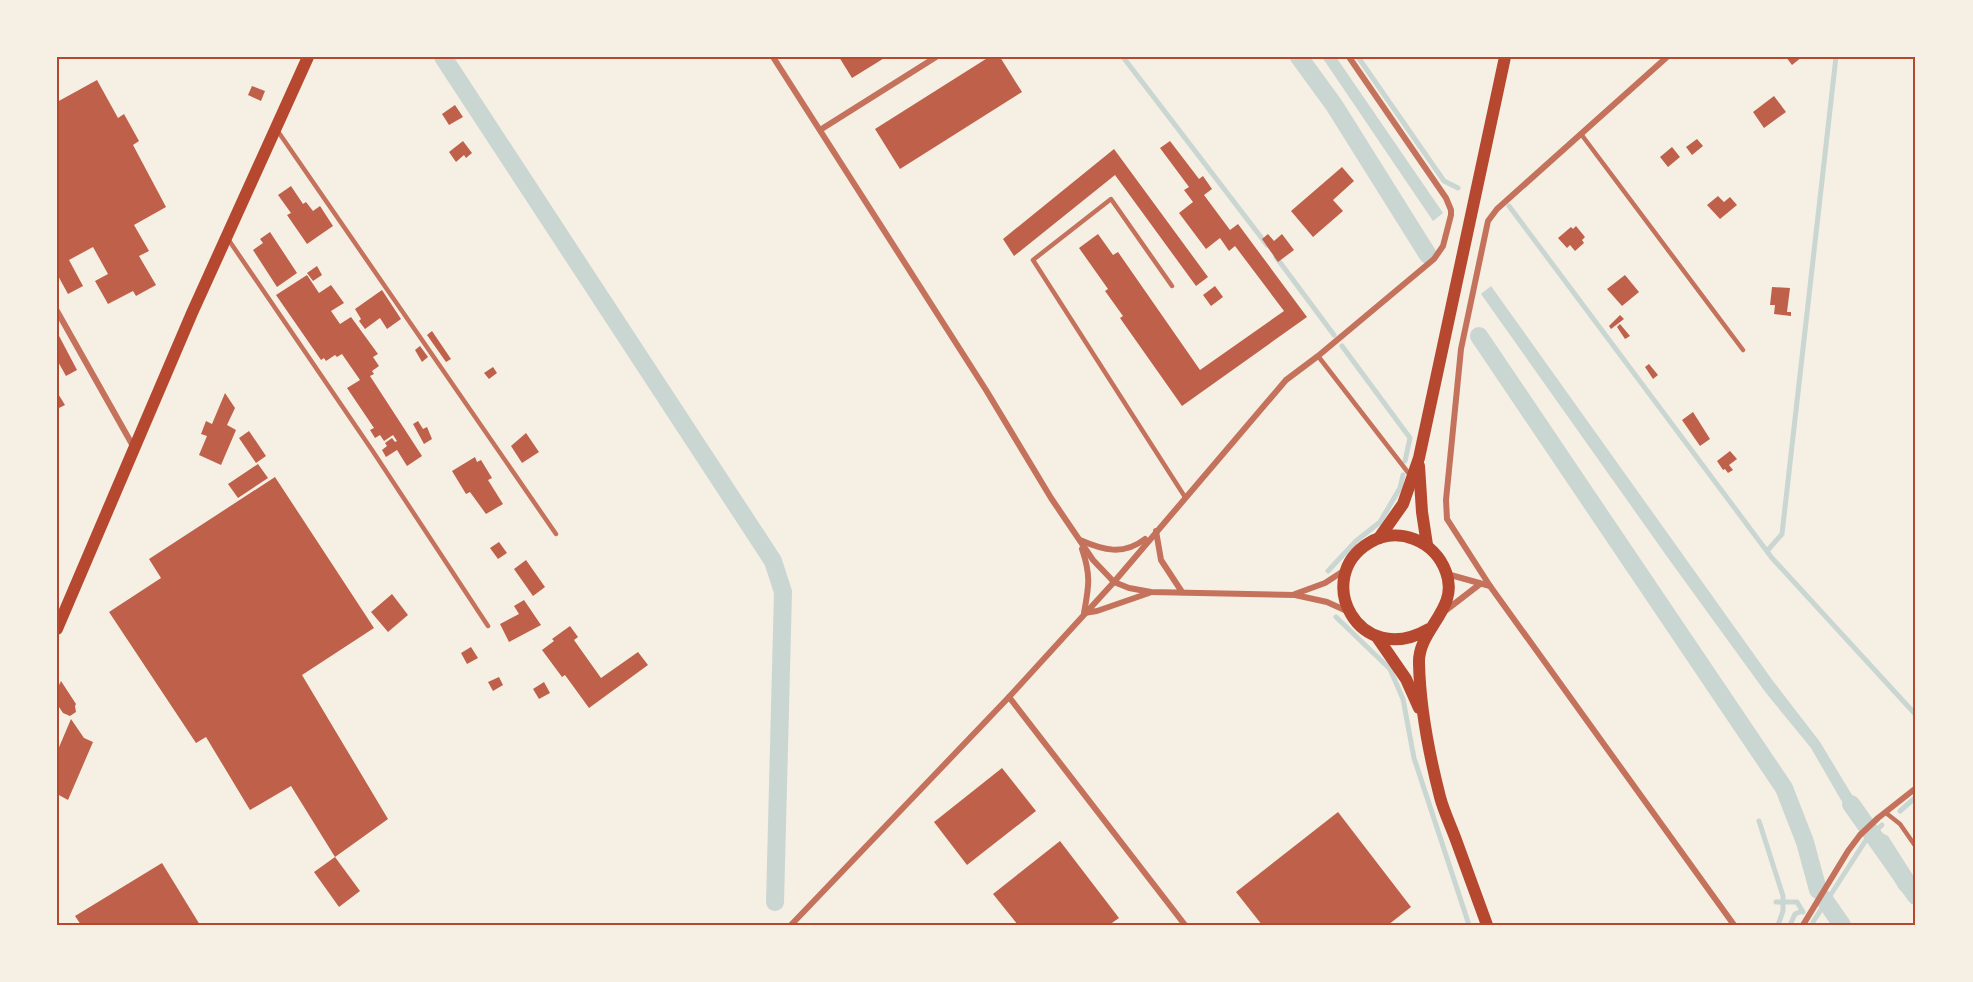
<svg xmlns="http://www.w3.org/2000/svg" width="1973" height="982" font-family="Overpass,sans-serif">
<style>
.water{fill:#c9d6d2}
.lines{fill:none;stroke-linecap:round;stroke-linejoin:round}
.stream{stroke:#c9d6d2;stroke-width:5}
.canal{stroke:#c9d6d2;stroke-width:18}
.building{fill:#bf614a}
.service{stroke:#c5725c;stroke-width:4.5}
.minor{stroke:#c5725c;stroke-width:6}
.secondary{stroke:#b5482f;stroke-width:12}
.neatline{fill:none;stroke:#b5482f;stroke-width:2}
</style>
<rect width="100%" height="100%" fill="#f6efe4"/>
<g class="water">
<path d="M 1322,57 L 1336,57 L 1443,213 L 1433,221 Z"/>
<path d="M 1491,286 L 1773,681 L 1820,742 L 1852,795 L 1871,820 L 1862,828 L 1841,800 L 1811,748 L 1766,693 L 1668,558 L 1481,294 Z"/>
<path d="M 1880,832 L 1888,836 L 1916,880 L 1916,906 L 1899,889 L 1871,839 Z"/>
</g>
<g class="lines">
<g class="stream">
<path d="M 1123,57 L 1267,245"/>
<path d="M 1358,57 L 1444,181 L 1458,188"/>
<path d="M 1509,206 L 1772,558 L 1916,715"/>
<path d="M 1276,257 L 1334,335"/>
<path d="M 1342,346 L 1410,438 L 1405,461"/>
<path d="M 1767,551 L 1782,534 L 1836,57"/>
<path d="M 1328,571 L 1356,541 L 1380,522 L 1400,488 L 1403,475"/>
<path d="M 1336,617 L 1390,669 L 1403,699 L 1414,758 L 1469,925"/>
<path d="M 1900,811 L 1916,797"/>
<path d="M 1759,821 L 1783,896 L 1783,911 L 1778,925"/>
<path d="M 1776,902 L 1797,902 L 1803,912"/>
<path d="M 1813,922 L 1866,840 L 1882,825"/>
<path d="M 1790,925 L 1795,914 L 1802,911"/>
</g>
<g class="canal">
<path d="M 443,57 L 773,561 L 783,592 L 775,902"/>
<path d="M 1299,57 L 1334,105 L 1428,255"/>
<path d="M 1479,336 L 1784,788 L 1805,842 L 1818,890"/>
<path d="M 1851,804 L 1916,896"/>
<path d="M 1824,899 L 1842,925"/>
</g>
</g>
<g class="building">
<path d="M 839,57 L 886,57 L 852,78 Z"/>
<path d="M 989,57 L 1000,57 L 1022,92 L 900,169 L 875,129 Z"/>
<path d="M 1786,57 L 1802,57 L 1792,65 Z"/>
<path d="M 97,80 L 118,118 L 124,114 L 139,141 L 133,145 L 166,207 L 134,225 L 149,251 L 139,256 L 156,285 L 136,296 L 133,291 L 108,304 L 95,281 L 108,274 L 93,247 L 69,260 L 83,286 L 68,294 L 57,274 L 57,102 Z"/>
<path d="M 252,86 L 265,91 L 261,101 L 248,95 Z"/>
<path d="M 1774,96 L 1786,112 L 1764,128 L 1753,112 Z"/>
<path d="M 455,105 L 463,117 L 449,125 L 442,114 Z"/>
<path d="M 1697,139 L 1703,146 L 1692,155 L 1686,147 Z"/>
<path d="M 463,141 L 472,153 L 466,158 L 464,155 L 456,162 L 449,152 Z"/>
<path d="M 1170,141 L 1199,179 L 1203,176 L 1212,189 L 1204,195 L 1230,230 L 1238,224 L 1307,317 L 1182,406 L 1120,318 L 1123,316 L 1105,291 L 1108,289 L 1079,248 L 1098,234 L 1113,255 L 1118,252 L 1200,370 L 1284,311 L 1235,246 L 1229,251 L 1220,238 L 1206,249 L 1179,213 L 1193,202 L 1184,190 L 1189,187 L 1160,148 Z"/>
<path d="M 1672,147 L 1680,157 L 1668,167 L 1660,157 Z"/>
<path d="M 1114,149 L 1208,277 L 1196,286 L 1115,175 L 1014,256 L 1003,239 Z"/>
<path d="M 1342,167 L 1354,181 L 1333,200 L 1343,211 L 1313,237 L 1291,211 Z"/>
<path d="M 291,186 L 303,204 L 306,202 L 313,211 L 320,206 L 333,226 L 307,244 L 287,215 L 291,213 L 278,195 Z"/>
<path d="M 1718,196 L 1724,202 L 1730,197 L 1737,205 L 1720,219 L 1707,205 Z"/>
<path d="M 1576,226 L 1585,237 L 1582,240 L 1584,243 L 1575,251 L 1570,245 L 1567,248 L 1558,238 L 1571,227 L 1573,229 Z"/>
<path d="M 270,232 L 297,273 L 277,287 L 253,250 L 263,243 L 260,239 Z"/>
<path d="M 1268,234 L 1274,241 L 1282,234 L 1294,250 L 1278,262 L 1262,239 Z"/>
<path d="M 317,266 L 322,275 L 313,281 L 307,273 Z"/>
<path d="M 307,275 L 319,293 L 331,285 L 344,303 L 331,311 L 340,324 L 351,317 L 378,354 L 373,357 L 379,366 L 372,371 L 374,374 L 370,376 L 422,456 L 407,466 L 397,450 L 386,457 L 382,450 L 387,446 L 385,443 L 392,438 L 395,442 L 397,441 L 393,435 L 384,441 L 380,435 L 375,438 L 370,430 L 374,428 L 347,388 L 360,380 L 342,354 L 337,357 L 335,355 L 326,361 L 324,358 L 321,360 L 276,295 Z"/>
<path d="M 1625,275 L 1639,292 L 1622,306 L 1607,289 Z"/>
<path d="M 1215,286 L 1223,297 L 1211,306 L 1203,295 Z"/>
<path d="M 1772,287 L 1790,288 L 1787,312 L 1791,312 L 1791,316 L 1774,314 L 1775,305 L 1770,305 Z"/>
<path d="M 382,290 L 401,319 L 387,329 L 380,318 L 365,329 L 359,321 L 361,319 L 355,309 Z"/>
<path d="M 1620,315 L 1624,319 L 1611,329 L 1609,326 Z"/>
<path d="M 1620,324 L 1630,336 L 1625,339 L 1617,327 Z"/>
<path d="M 432,331 L 451,359 L 446,362 L 427,335 Z"/>
<path d="M 57,332 L 77,370 L 66,376 L 57,360 Z"/>
<path d="M 420,346 L 428,357 L 422,362 L 415,350 Z"/>
<path d="M 1649,364 L 1658,375 L 1653,379 L 1645,367 Z"/>
<path d="M 493,367 L 497,373 L 489,379 L 484,373 Z"/>
<path d="M 57,392 L 65,405 L 57,409 Z"/>
<path d="M 225,393 L 235,408 L 227,425 L 236,430 L 221,465 L 199,455 L 207,436 L 201,434 L 206,421 L 212,424 Z"/>
<path d="M 1693,412 L 1710,439 L 1700,446 L 1682,420 Z"/>
<path d="M 418,421 L 423,429 L 427,427 L 432,439 L 424,444 L 413,424 Z"/>
<path d="M 249,431 L 266,456 L 256,463 L 239,438 Z"/>
<path d="M 526,433 L 539,452 L 522,463 L 511,446 Z"/>
<path d="M 1730,451 L 1737,459 L 1729,465 L 1733,470 L 1728,473 L 1725,469 L 1723,470 L 1717,461 Z"/>
<path d="M 475,457 L 477,462 L 481,460 L 492,478 L 488,480 L 503,504 L 486,514 L 470,492 L 466,494 L 452,471 Z"/>
<path d="M 258,464 L 268,478 L 238,498 L 228,484 Z"/>
<path d="M 275,477 L 374,628 L 302,675 L 388,819 L 335,857 L 291,786 L 250,810 L 206,737 L 196,743 L 109,612 L 161,578 L 149,559 Z"/>
<path d="M 499,542 L 507,553 L 498,559 L 490,548 Z"/>
<path d="M 526,560 L 545,587 L 533,596 L 514,569 Z"/>
<path d="M 392,594 L 408,615 L 388,632 L 371,612 Z"/>
<path d="M 524,600 L 541,625 L 509,642 L 500,624 L 519,614 L 514,606 Z"/>
<path d="M 570,626 L 578,637 L 574,640 L 601,678 L 638,652 L 648,665 L 589,708 L 565,675 L 562,677 L 542,650 L 554,641 L 552,639 Z"/>
<path d="M 471,647 L 478,658 L 467,664 L 461,653 Z"/>
<path d="M 499,677 L 503,685 L 493,691 L 488,682 Z"/>
<path d="M 61,681 L 76,704 L 75,706 L 76,712 L 70,716 L 63,713 L 57,704 L 57,689 Z"/>
<path d="M 544,682 L 550,693 L 539,699 L 533,689 Z"/>
<path d="M 71,719 L 84,738 L 93,742 L 68,800 L 57,794 L 57,752 Z"/>
<path d="M 1002,768 L 1036,811 L 967,865 L 934,822 Z"/>
<path d="M 1338,812 L 1411,907 L 1388,925 L 1262,925 L 1236,892 Z"/>
<path d="M 1060,841 L 1119,918 L 1109,925 L 1018,925 L 993,894 Z"/>
<path d="M 335,857 L 360,891 L 339,907 L 314,872 Z"/>
<path d="M 162,863 L 200,925 L 81,925 L 75,916 Z"/>
</g>
<g class="lines">
<g class="service">
<path d="M 277,130 L 556,534"/>
<path d="M 1581,134 L 1743,350"/>
<path d="M 228,239 L 372,450 L 488,626"/>
<path d="M 1172,286 L 1111,199 L 1033,260 L 1185,497"/>
<path d="M 1318,356 L 1410,475"/>
<path d="M 1886,813 L 1900,824 L 1916,847"/>
</g>
<g class="minor">
<path d="M 773,57 L 986,390 L 1051,498 L 1093,560 L 1114,582 L 1129,588 L 1151,592 L 1295,595 L 1327,602 L 1349,612"/>
<path d="M 820,130 L 936,57"/>
<path d="M 57,311 L 133,446"/>
<path d="M 1156,531 L 1161,560 L 1182,592"/>
<path d="M 1080,540 C 1103,550 1123,556 1145,539"/>
<path d="M 1082,549 C 1091,575 1089,586 1084,613 L 1097,611 L 1149,593"/>
<path d="M 1447,574 L 1490,586 L 1734,925"/>
<path d="M 1490,586 L 1447,519 L 1446,500 L 1461,349 L 1488,221 L 1497,209 L 1667,57"/>
<path d="M 1295,594 L 1325,583 L 1345,570"/>
<path d="M 1445,611 L 1480,584"/>
<path d="M 1009,697 L 1185,925"/>
<path d="M 791,925 L 1009,697 L 1114,582 L 1286,380 L 1318,356 L 1434,259 L 1443,246 L 1451,215 L 1451,210 L 1446,198 L 1349,57"/>
<path d="M 1803,925 L 1848,851 L 1860,835 L 1878,818 L 1916,788"/>
</g>
<g class="secondary">
<path d="M 1419,466 L 1422,512 L 1427,545"/>
<path d="M 1379,538 L 1403,504 L 1419,458 L 1505,57"/>
<path d="M 57,629 L 192,313 L 308,57"/>
<path d="M 1429,629 C 1358,670 1312,577 1369,543 C 1398,525 1435,541 1446,572 C 1460,609 1418,629 1419,663 C 1420,709 1429,754 1440,797 C 1444,812 1451,826 1456,840 C 1466,868 1477,897 1487,925"/>
<path d="M 1377,637 L 1406,679 L 1419,708"/>
</g>
</g>
<rect width="1973" height="982" fill="none" stroke="#f6efe4" stroke-width="117"/>
<rect x="58" y="58" width="1856" height="866" class="neatline"/>
</svg>
